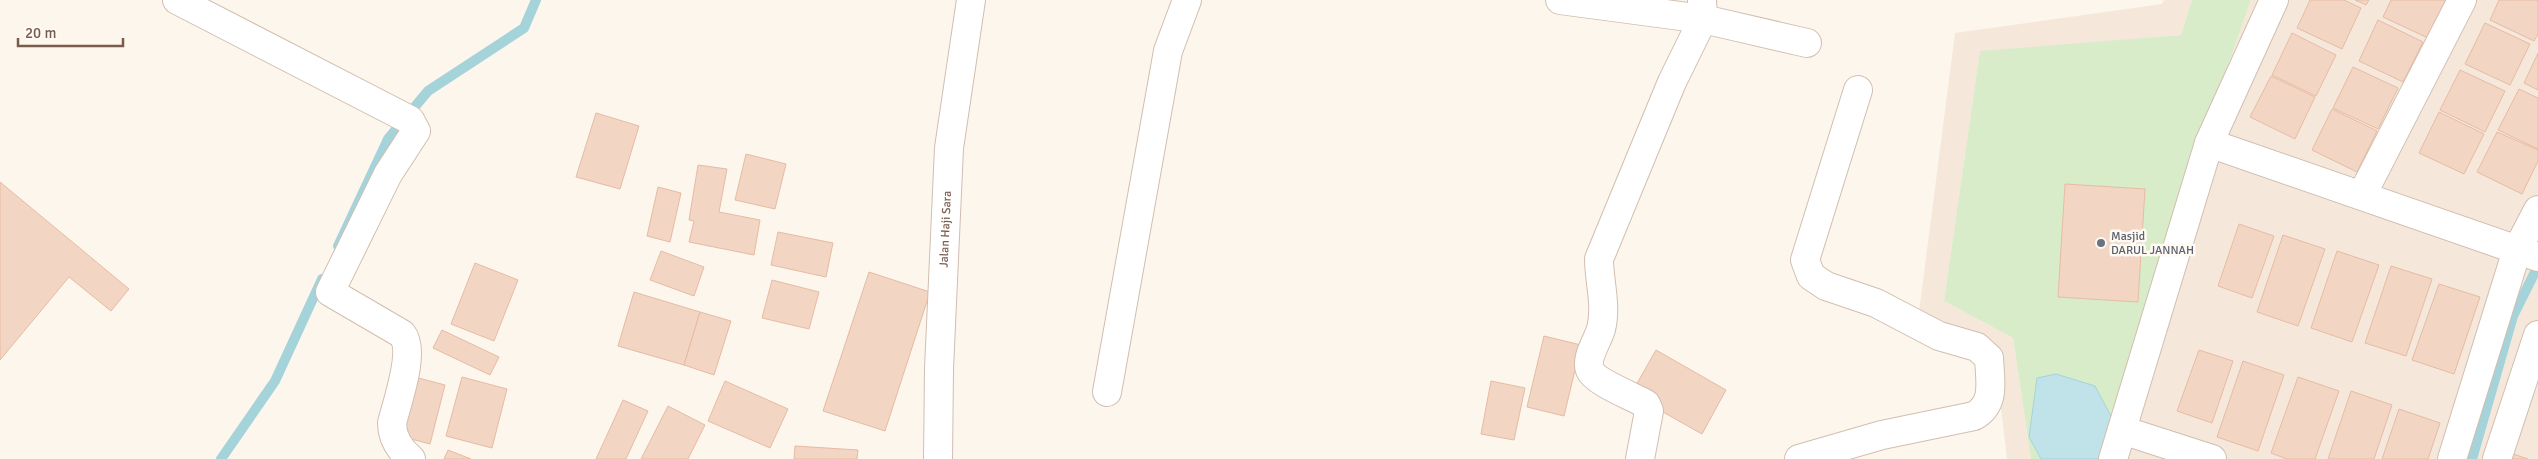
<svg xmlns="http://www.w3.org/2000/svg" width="2538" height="459" font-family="Signika,sans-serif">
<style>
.residential{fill:#f5e8da}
.green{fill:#d8ecc9;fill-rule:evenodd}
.water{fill:#bfe3e8;stroke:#a5d3da}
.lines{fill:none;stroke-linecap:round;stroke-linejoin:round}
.stream{stroke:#a5d3da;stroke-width:10}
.building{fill:#f3d5c3;stroke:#e6bba3}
.street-casing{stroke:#d1beb0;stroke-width:30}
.street{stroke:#fff;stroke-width:28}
.worship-dot{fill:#6b7280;stroke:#fffaf3;stroke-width:2}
.labels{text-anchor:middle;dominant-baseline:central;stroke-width:5;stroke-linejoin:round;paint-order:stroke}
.street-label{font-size:12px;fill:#7a5c4d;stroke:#fffaf3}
.worship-label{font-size:12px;fill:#5b616d;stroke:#fffaf3;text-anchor:start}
</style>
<rect width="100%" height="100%" fill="#fdf6ec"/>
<g class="residential">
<path d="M 2164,0 L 2192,0 L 2181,35 L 1980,52 L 1944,301 L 2013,338 L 2031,459 L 2007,459 L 1993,341 L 1919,312 L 1955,33 L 2162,4 Z"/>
<path d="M 2251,0 L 2538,0 L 2538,459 L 2105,459 L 2155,272 Z"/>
</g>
<path class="green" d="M 2192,0 L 2251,0 L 2155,272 L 2105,459 L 2029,437 L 2041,459 L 2031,459 L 2013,338 L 1944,301 L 1980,51 L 2181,35 ZM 2065,184 L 2145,189 L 2138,302 L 2058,297 Z"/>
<path class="water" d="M 2056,374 L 2095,386 L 2113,420 L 2101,459 L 2041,459 L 2029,437 L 2037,378 Z"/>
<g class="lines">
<g class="stream">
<path d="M 338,246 L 388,139 L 428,91 L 524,28 L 536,0"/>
<path d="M 221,459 L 275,381 L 322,279"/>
<path d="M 2472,459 L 2513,316 L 2538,266"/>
</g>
</g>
<g class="building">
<path d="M 2310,0 L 2344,0 L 2361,8 L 2342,49 L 2297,28 Z"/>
<path d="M 2355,0 L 2369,0 L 2366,5 Z"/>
<path d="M 2391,0 L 2447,0 L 2428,38 L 2383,17 Z"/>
<path d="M 2499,0 L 2538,0 L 2538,34 L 2534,41 L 2490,20 Z"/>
<path d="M 2378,20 L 2423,42 L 2403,82 L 2359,61 Z"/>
<path d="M 2485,23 L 2530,44 L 2510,85 L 2465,64 Z"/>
<path d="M 2292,33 L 2336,55 L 2316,96 L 2272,75 Z"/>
<path d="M 2538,53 L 2538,90 L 2524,83 Z"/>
<path d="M 2353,67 L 2398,88 L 2378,129 L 2333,108 Z"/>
<path d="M 2460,70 L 2505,91 L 2485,132 L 2440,110 Z"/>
<path d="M 2271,76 L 2315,97 L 2295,139 L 2250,117 Z"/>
<path d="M 2519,89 L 2538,98 L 2538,149 L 2498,130 Z"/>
<path d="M 2332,109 L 2377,131 L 2357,172 L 2312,150 Z"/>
<path d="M 2439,112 L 2484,134 L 2464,174 L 2419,153 Z"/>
<path d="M 596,113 L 639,126 L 620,189 L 576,177 Z"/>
<path d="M 2497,132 L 2538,150 L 2538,161 L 2522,194 L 2477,172 Z"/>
<path d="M 746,154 L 786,164 L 775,209 L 735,200 Z"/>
<path d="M 698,165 L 727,169 L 719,212 L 760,220 L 754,255 L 689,242 L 694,221 L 689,220 Z"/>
<path d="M 0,182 L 129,289 L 111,311 L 69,277 L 0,360 Z"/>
<path d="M 2065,184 L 2145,189 L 2138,302 L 2058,297 Z"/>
<path d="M 658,187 L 681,193 L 670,242 L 647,236 Z"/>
<path d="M 2239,224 L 2274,236 L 2252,298 L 2218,286 Z"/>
<path d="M 778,232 L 833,243 L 826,277 L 771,265 Z"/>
<path d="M 2283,235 L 2325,249 L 2298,326 L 2257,312 Z"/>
<path d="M 661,251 L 704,267 L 694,296 L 650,280 Z"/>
<path d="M 2337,251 L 2379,265 L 2352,342 L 2311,328 Z"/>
<path d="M 475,263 L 518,280 L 494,341 L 451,324 Z"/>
<path d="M 2391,266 L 2432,279 L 2406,356 L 2365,343 Z"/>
<path d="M 869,272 L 930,292 L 885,431 L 823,411 Z"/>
<path d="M 772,280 L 819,292 L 809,329 L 762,318 Z"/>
<path d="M 2439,284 L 2480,297 L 2454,374 L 2412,360 Z"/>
<path d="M 634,292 L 700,312 L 684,365 L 618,346 Z"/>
<path d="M 700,312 L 731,321 L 714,375 L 684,365 Z"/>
<path d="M 442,330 L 499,357 L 490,375 L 433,348 Z"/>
<path d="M 1544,336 L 1581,345 L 1564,416 L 1527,407 Z"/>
<path d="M 1656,350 L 1726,390 L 1702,434 L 1631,394 Z"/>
<path d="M 2199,350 L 2233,361 L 2212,423 L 2177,411 Z"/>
<path d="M 2243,361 L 2284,375 L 2258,451 L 2217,437 Z"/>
<path d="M 411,376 L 445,385 L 430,444 L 396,435 Z"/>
<path d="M 462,377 L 507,389 L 492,448 L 446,436 Z"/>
<path d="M 2298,377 L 2339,391 L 2315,459 L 2287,459 L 2271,453 Z"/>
<path d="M 725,381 L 788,409 L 770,448 L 708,421 Z"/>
<path d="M 1491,381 L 1525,388 L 1514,440 L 1481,434 Z"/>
<path d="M 2351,391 L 2392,405 L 2374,459 L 2328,459 Z"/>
<path d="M 623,400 L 648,411 L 626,459 L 596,459 Z"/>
<path d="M 668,406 L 705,425 L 688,459 L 641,459 Z"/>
<path d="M 2399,409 L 2440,423 L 2428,459 L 2382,459 Z"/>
<path d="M 795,446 L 858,450 L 857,459 L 794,459 Z"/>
<path d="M 448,450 L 471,459 L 444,459 Z"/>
<path d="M 2513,454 L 2528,459 L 2511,459 Z"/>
</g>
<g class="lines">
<defs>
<g id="street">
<path d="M 177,0 L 410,120 L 416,131 L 388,174 L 330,292 L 402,334 C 416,351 397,402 392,423 C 392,438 399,449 411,459"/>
<path d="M 1560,0 L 1703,19 L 1807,43"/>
<path d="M 2209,143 L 2538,257"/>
<path d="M 2362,195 L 2462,0"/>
<path d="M 1107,392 L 1168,51 L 1187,0"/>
<path d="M 2122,430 L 2212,459"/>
<path id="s1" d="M 938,459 L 939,369 L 949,148 L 971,0"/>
<path d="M 1640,459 L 1649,411 L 1646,404 C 1634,397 1595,382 1590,370 C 1585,358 1598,340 1601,329 C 1607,306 1599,281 1599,259 L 1672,82 L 1703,19 L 1702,0"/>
<path d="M 1799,459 L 1882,435 L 1974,416 C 1996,404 1990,381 1989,358 L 1977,347 L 1939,336 L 1876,303 L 1826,286 L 1811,276 L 1805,260 L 1858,90"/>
<path d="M 2113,459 L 2209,143 L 2274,0"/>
<path d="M 2452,459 L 2517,250 L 2538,210"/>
<path d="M 2497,459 L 2538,335"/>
</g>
</defs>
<use href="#street" class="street-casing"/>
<use href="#street" class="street"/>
</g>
<circle class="worship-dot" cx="2101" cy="243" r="5"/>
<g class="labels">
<g class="street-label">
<text stroke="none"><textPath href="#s1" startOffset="230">Jalan Haji Sara</textPath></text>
</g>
<g class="worship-label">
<text x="2111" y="236">Masjid<tspan x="2111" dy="14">DARUL JANNAH</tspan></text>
</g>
</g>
<path d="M18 38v8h105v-8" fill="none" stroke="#7a5c4d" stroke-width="2.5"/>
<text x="25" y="38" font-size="15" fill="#7a5c4d" stroke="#fffaf3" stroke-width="4" paint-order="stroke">20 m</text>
</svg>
